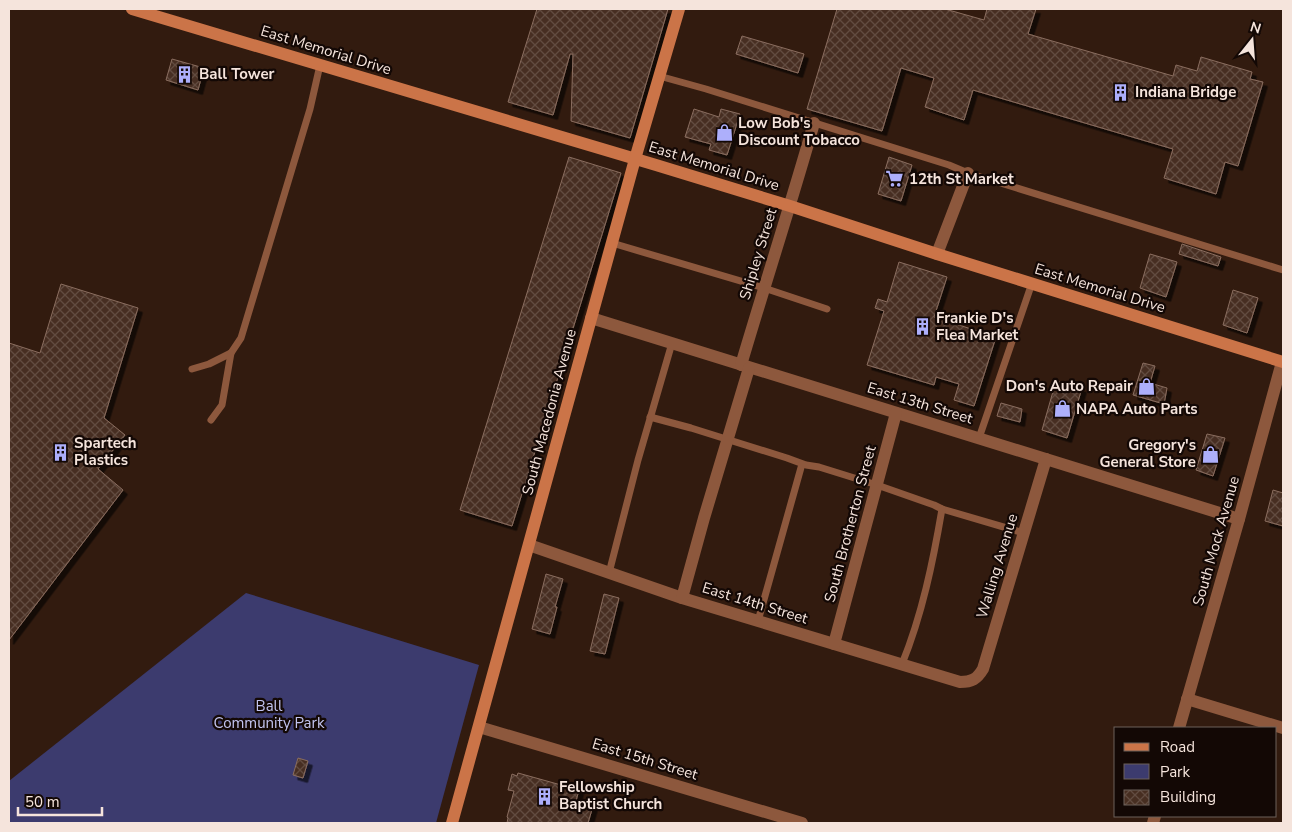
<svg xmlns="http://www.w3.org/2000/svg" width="1292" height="832" font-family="'Nunito Sans',sans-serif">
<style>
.green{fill:#3c3b6e}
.building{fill:url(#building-cross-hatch);stroke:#8a6d5f;filter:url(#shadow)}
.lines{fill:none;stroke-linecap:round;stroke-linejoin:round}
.lane{stroke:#8d583d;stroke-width:7}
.street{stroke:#8d583d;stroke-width:12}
.secondary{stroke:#cb7448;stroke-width:12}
.labels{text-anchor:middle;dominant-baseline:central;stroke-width:4.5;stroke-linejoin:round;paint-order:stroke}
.street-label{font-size:15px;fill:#f5e4dc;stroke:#130805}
.poi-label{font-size:15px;font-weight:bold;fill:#f5e4dc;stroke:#130805;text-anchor:start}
.park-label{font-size:15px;fill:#c2c4f0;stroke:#130805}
</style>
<defs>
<pattern id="building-cross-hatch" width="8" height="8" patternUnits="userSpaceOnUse" patternTransform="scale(1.25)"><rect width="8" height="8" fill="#472e21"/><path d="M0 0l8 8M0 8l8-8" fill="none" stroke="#624c41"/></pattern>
<filter id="shadow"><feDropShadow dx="4.5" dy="4.5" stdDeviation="0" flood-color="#0009"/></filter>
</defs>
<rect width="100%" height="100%" fill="#321b0f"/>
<path class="green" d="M 246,593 L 479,665 L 436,823 L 9,823 L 9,781 Z"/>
<g class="building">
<path d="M 537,9 L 668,9 L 630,138 L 571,121 L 573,54 L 570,54 L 553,115 L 508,102 Z"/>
<path d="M 837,9 L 945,9 L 984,20 L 987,9 L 1036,9 L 1028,34 L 1173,76 L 1176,65 L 1197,71 L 1201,57 L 1252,72 L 1250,79 L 1263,82 L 1238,166 L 1225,162 L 1216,194 L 1164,178 L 1173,149 L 973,90 L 964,120 L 925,107 L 934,78 L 901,68 L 882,131 L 807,109 Z"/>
<path d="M 742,36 L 804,54 L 798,73 L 736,54 Z"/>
<path d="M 172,59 L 204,68 L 198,90 L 166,80 Z"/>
<path d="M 694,109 L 719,117 L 721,109 L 740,114 L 727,155 L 709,150 L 711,144 L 685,137 Z"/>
<path d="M 569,157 L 621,173 L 512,526 L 460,510 Z"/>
<path d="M 889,157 L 912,165 L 901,201 L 878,194 Z"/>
<path d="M 1182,244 L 1221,257 L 1218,266 L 1179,254 Z"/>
<path d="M 1150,254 L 1177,262 L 1166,297 L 1140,288 Z"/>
<path d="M 899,262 L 947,277 L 934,317 L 996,337 L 974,406 L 954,400 L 959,384 L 936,377 L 934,385 L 867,365 L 884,311 L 875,308 L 878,299 L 887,302 Z"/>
<path d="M 61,284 L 138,308 L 104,418 L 125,435 L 98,469 L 123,490 L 9,640 L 9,343 L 40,353 Z"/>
<path d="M 1233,290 L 1258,298 L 1247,333 L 1223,325 Z"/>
<path d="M 1143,363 L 1155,366 L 1150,383 L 1167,388 L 1164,404 L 1133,395 Z"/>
<path d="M 1056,381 L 1082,388 L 1067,438 L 1042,430 Z"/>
<path d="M 1001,403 L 1022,409 L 1020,422 L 997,416 Z"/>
<path d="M 1207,434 L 1225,438 L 1213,476 L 1196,470 Z"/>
<path d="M 1273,490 L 1283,493 L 1283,526 L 1265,521 Z"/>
<path d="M 546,574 L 563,579 L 555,607 L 557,607 L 550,634 L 532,629 Z"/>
<path d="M 604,594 L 619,598 L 605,654 L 590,651 Z"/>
<path d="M 298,758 L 308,761 L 303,778 L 293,775 Z"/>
<path d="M 518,773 L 579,790 L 576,801 L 593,806 L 588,823 L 507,823 L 508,818 L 507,817 L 514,791 L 508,790 L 512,774 L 517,776 Z"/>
</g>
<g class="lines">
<g class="lane">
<path d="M 659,76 L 706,89 L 949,165 L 968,173 L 1283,270"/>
<path d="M 612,243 L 764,288 L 827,309"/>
<path d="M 192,369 L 209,364 L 231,353 L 241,338 L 310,109 L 320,65"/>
<path d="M 650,417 L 691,428 L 787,458 L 806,465 L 819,467 L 877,485 L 934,505 L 942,509 L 1024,533"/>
<path d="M 211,420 L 222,405 L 231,353"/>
<path d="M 979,438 L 1032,283"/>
<path d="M 609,573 L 638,460 L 672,343"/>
<path d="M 758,621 L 802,464"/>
<path d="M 902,664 C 922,615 933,562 942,509"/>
</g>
<g class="street">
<path d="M 937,254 L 968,173"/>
<path d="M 591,318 L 1239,519"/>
<path d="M 741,365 C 765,284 791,204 814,123"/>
<path d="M 529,545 L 682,598 L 960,682 C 972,682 977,679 983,669 L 1046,459"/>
<path d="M 682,598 L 704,518 L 749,368"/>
<path d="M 834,644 L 896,413"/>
<path d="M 1187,699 L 1283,728"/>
<path d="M 479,727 L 802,823"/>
<path d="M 1179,728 L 1239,519 L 1282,362"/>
<path d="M 1153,823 L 1155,816"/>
</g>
<g class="secondary">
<path d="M 132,9 L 656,165 L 790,206 L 937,254 L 1283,362"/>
<path d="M 452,823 L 635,159 L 679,9"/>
</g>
</g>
<defs>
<symbol id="building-bare" viewBox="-9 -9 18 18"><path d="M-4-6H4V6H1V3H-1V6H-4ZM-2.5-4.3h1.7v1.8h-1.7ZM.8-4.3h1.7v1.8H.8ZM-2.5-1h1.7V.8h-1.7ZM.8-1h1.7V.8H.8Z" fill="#adaffb" stroke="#130805" stroke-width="2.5" paint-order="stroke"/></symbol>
<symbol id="shop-bare" viewBox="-9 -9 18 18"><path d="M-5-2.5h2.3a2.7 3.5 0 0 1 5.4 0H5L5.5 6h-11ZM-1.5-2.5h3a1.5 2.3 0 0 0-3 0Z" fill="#adaffb" stroke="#130805" stroke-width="2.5" paint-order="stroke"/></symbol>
<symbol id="supermarket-bare" viewBox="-9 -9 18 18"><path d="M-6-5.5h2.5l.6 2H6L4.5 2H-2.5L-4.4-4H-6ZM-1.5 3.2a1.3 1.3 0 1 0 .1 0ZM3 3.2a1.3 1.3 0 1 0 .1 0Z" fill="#adaffb" stroke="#130805" stroke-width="2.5" paint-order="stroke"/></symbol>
</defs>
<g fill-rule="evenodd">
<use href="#building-bare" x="172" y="62" width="25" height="25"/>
<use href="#building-bare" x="1108" y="80" width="25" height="25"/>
<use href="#shop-bare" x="712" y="120" width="25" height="25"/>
<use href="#supermarket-bare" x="882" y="166" width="25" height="25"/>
<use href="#building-bare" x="910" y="314" width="25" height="25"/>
<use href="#shop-bare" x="1134" y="374" width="25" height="25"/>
<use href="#shop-bare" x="1050" y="396" width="25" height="25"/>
<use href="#building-bare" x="48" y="440" width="25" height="25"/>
<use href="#shop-bare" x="1198" y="442" width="25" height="25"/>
<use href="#building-bare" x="532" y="784" width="25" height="25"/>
</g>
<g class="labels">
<g class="street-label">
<text transform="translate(326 50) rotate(17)">East Memorial Drive</text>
<text transform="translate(714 166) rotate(17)">East Memorial Drive</text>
<text transform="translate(758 254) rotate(-73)">Shipley Street</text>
<text transform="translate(1100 288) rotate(17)">East Memorial Drive</text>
<text transform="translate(920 403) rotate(17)">East 13th Street</text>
<text transform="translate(549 412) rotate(-75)">South Macedonia Avenue</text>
<text transform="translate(850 524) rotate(-75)">South Brotherton Street</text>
<text transform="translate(1216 541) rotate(-74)">South Mock Avenue</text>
<text transform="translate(997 566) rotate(-73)">Walling Avenue</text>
<text transform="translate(755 603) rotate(17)">East 14th Street</text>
<text transform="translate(645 759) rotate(17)">East 15th Street</text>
</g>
<g class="poi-label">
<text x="199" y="74">Ball Tower</text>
<text x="1135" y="92">Indiana Bridge</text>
<text x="738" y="123">Low Bob's<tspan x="738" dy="17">Discount Tobacco</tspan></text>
<text x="909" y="179">12th St Market</text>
<text x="936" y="318">Frankie D's<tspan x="936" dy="17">Flea Market</tspan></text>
<text x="1133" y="386" text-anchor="end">Don's Auto Repair</text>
<text x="1076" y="409">NAPA Auto Parts</text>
<text x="74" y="443">Spartech<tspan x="74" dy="17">Plastics</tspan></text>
<text x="1196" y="445" text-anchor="end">Gregory's<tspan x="1196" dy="17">General Store</tspan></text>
<text x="559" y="787">Fellowship<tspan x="559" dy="17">Baptist Church</tspan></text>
</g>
<g class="park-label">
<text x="269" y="706">Ball<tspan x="269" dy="17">Community Park</tspan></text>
</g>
</g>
<rect width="1292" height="832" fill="none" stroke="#f5e4dc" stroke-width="20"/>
<rect x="1114" y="727" width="162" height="90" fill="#130805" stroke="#6d605b"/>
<rect x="1124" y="743" width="25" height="8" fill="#cb7448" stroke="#6d605b"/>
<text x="1160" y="752" font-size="15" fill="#f5e4dc">Road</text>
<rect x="1124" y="764" width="25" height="15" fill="#3c3b6e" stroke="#6d605b"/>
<text x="1160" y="777" font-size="15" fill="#f5e4dc">Park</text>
<rect x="1124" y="790" width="25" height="15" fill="url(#building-cross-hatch)" stroke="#6d605b"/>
<text x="1160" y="802" font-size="15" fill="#f5e4dc">Building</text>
<g transform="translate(1252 40) rotate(17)" stroke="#130805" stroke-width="4" paint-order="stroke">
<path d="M0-4L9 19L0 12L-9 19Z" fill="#f5e4dc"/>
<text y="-8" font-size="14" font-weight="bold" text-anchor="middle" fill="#f5e4dc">N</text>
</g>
<path d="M18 807v8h84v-8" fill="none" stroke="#f5e4dc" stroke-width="2.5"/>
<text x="25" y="807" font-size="15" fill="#f5e4dc" stroke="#130805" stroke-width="4" paint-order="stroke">50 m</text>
</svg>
